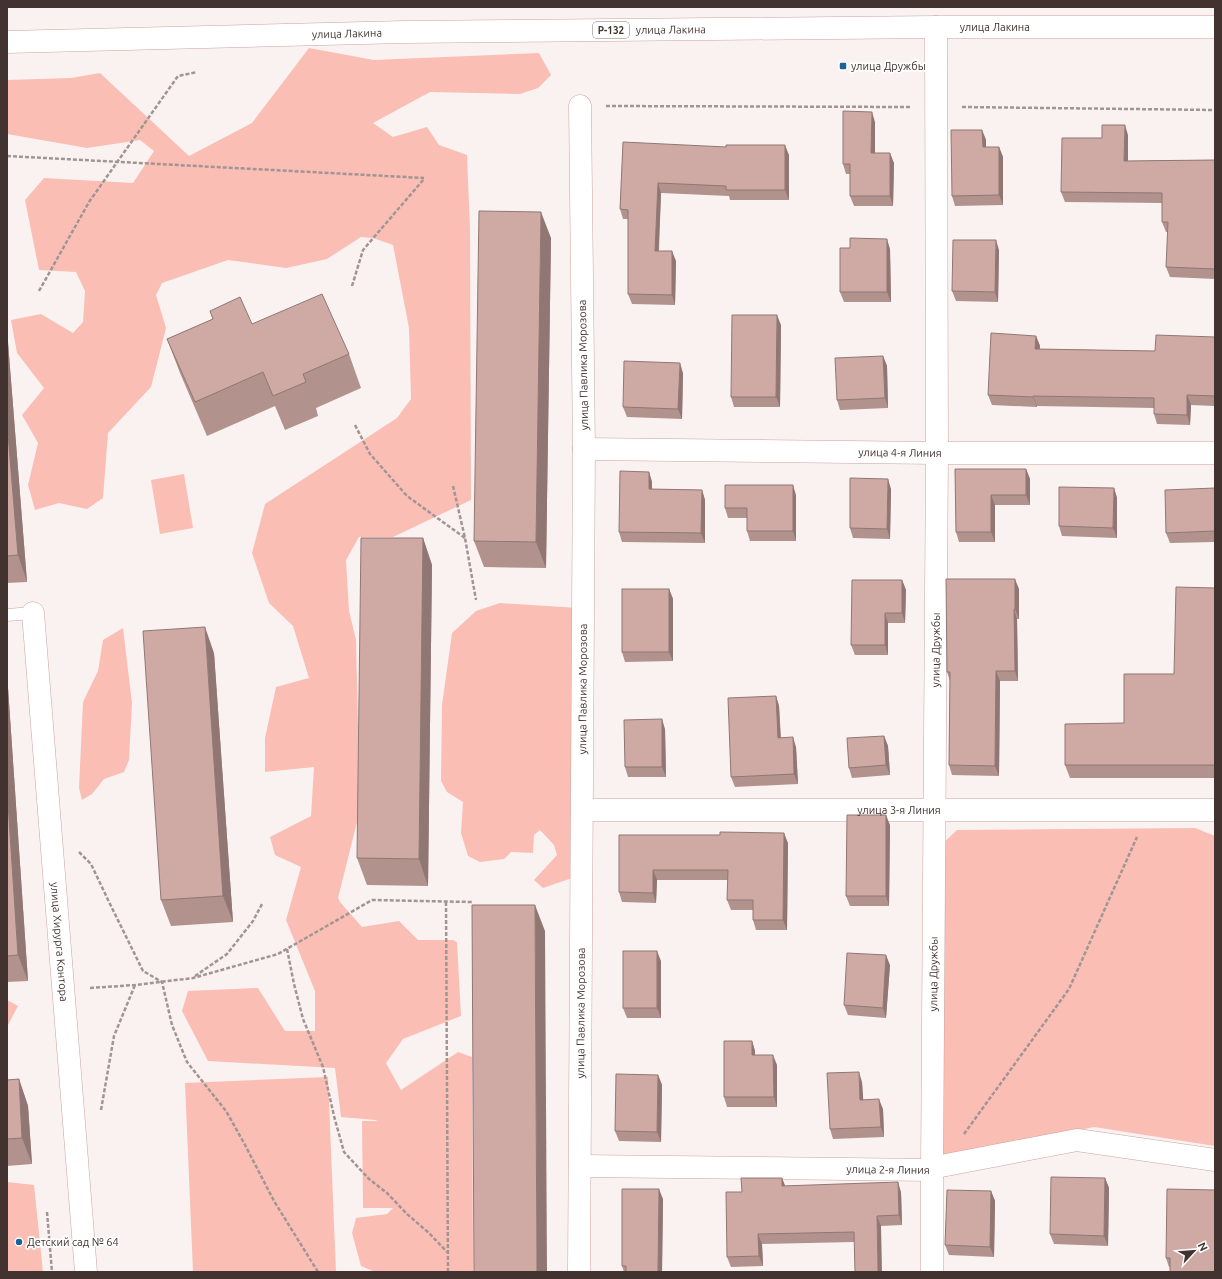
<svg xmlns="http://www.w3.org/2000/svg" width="1222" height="1279" font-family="Ubuntu,sans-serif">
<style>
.green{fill:#fabeb5}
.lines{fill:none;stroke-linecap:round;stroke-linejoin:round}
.lane-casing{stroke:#c9a49f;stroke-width:13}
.street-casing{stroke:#c9a49f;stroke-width:23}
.highway-casing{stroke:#c9a49f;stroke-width:23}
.path{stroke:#a19594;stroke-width:2.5;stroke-dasharray:4 2;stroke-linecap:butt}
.lane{stroke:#fff;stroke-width:12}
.street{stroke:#fff;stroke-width:22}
.highway{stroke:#fff;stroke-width:22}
.wall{fill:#b2928d}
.shaded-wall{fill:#917773}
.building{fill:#cfaaa4;stroke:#917773}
.poi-dot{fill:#1c6397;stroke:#fff;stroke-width:1.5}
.labels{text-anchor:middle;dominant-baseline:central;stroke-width:3.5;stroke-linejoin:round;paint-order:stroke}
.shield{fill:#fff;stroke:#7b706f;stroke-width:1}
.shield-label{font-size:10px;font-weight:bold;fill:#423331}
.street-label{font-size:11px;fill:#423331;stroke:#fff}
.poi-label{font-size:11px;fill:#423331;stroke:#fff;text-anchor:start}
</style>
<rect width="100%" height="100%" fill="#faf2f1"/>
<g class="green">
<path d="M 309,48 L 374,60 L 539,53 L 551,75 L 538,88 L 520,94 L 430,92 L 373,123 L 393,137 L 427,127 L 439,145 L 467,155 L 470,229 L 471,500 L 393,537 L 359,537 L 346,560 L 349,611 L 356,640 L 360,810 L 338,898 L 340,902 L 362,927 L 399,921 L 418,940 L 453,940 L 457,942 L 461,1016 L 403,1039 L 386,1063 L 401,1090 L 458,1052 L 472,1057 L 473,1272 L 375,1272 L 361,1266 L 352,1233 L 356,1218 L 387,1214 L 393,1208 L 363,1208 L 362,1121 L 377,1121 L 376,1120 L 341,1117 L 335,1068 L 208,1061 L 182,1011 L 188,991 L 258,988 L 285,1031 L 315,1031 L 315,991 L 286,920 L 301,867 L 275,855 L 270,837 L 311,816 L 314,767 L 265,772 L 265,738 L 276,687 L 309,678 L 293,626 L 269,603 L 252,553 L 265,504 L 397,418 L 411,399 L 409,328 L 393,245 L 373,238 L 361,237 L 327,259 L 286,268 L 228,260 L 162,283 L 156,295 L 166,328 L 151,387 L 108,433 L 103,498 L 87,509 L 59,503 L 35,510 L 28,485 L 38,443 L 22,415 L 44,388 L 17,353 L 11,320 L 41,314 L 73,333 L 83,322 L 85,291 L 76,272 L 39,270 L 25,200 L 44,178 L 133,183 L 154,151 L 140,140 L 87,148 L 7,134 L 7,80 L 71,78 L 100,73 L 189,156 L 252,123 Z"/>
<path d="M 184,474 L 193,528 L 160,534 L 151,480 Z"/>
<path d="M 500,603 L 578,608 L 575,877 L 543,888 L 534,880 L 557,855 L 554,845 L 540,830 L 534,835 L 533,853 L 511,852 L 504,859 L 480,862 L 468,856 L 461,833 L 463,802 L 447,792 L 441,781 L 442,705 L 452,633 L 476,611 Z"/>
<path d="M 123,628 L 132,703 L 129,760 L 124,772 L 104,779 L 92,794 L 82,800 L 79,788 L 83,702 L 98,671 L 103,640 Z"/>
<path d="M 1195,828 L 1215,836 L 1215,1146 L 1094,1127 L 938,1160 L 940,846 L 957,830 Z"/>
<path d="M 7,1000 L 18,1006 L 7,1027 Z"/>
<path d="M 328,1077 L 336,1272 L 193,1272 L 185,1083 Z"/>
<path d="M 7,1182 L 34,1185 L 43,1272 L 7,1272 Z"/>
</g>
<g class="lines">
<defs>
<path id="lane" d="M 7,615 L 33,613"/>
<g id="street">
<path id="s1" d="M 584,449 L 937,453 L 1215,453"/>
<path id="s2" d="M 33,613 L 86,1272"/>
<path id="s3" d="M 582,810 L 1215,810"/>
<path id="s4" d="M 580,1166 L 932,1170 L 941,1166 L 1077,1140 L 1215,1160"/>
<path id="s5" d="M 579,1272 L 584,449 L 580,106"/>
<path id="s6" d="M 932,1272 L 932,1170 L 937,453 L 936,27"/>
</g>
<g id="highway">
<path id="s7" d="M 7,42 L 404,32 L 936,27 L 1215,27"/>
</g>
</defs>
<use href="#lane" class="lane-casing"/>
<use href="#street" class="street-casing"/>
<use href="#highway" class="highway-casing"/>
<g class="path">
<path d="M 606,106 L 911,107"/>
<path d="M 962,107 L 1215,110"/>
<path d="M 7,156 L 424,178"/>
<path d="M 352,286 L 363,250 L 424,179"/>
<path d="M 39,291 L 89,202 L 178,76 L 197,72"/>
<path d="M 355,425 L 370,454 L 407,496 L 465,538"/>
<path d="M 453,486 L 465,538 L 476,600"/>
<path d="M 79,852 L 91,864 L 110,904 L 143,971 L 162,982 L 172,1025 L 187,1062 L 226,1111 L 244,1143 L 274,1201 L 318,1272"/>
<path d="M 446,902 L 448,1272"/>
<path d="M 287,949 L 294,984 L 303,1019 L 323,1067 L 334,1116 L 344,1152 L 369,1179 L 387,1193 L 407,1214 L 429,1233 L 447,1252"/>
<path d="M 195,976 L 227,954 L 253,921 L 262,904"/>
<path d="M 90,988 L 135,985 L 193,978 L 278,954 L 372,900 L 472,902"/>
<path d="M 101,1110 L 114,1036 L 135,985"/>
<path d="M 964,1134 L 1069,989 L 1137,837"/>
<path d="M 47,1212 L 52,1272"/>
</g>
<use href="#lane" class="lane"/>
<use href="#street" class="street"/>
<use href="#highway" class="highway"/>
</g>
<g class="wall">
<path d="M 875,122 L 875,153 L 894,163 L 893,206 L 854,206 L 850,196 L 850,174 L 846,174 L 843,164 Z"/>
<path d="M 982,130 L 986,140 L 986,147 L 999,147 L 1003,157 L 1003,205 L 955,206 L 952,196 Z"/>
<path d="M 1128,135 L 1128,161 L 1215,160 L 1215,279 L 1170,277 L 1166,267 L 1168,232 L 1166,232 L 1162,222 L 1162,203 L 1065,202 L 1061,192 L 1102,138 Z"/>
<path d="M 623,142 L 789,155 L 789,200 L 730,200 L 729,196 L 661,193 L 659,251 L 676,261 L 675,305 L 632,304 L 628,294 L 628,219 L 623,219 L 620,209 Z"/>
<path d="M 551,238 L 546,568 L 484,567 L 474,541 Z"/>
<path d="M 890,249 L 891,302 L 844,302 L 840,292 Z"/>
<path d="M 999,250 L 998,302 L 956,301 L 952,291 Z"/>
<path d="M 210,311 L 252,324 L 349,354 L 361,388 L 316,408 L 318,416 L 285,430 L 275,406 L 207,436 L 180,373 L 167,339 L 213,319 Z"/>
<path d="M 781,325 L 780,407 L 734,407 L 731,397 Z"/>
<path d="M 7,330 L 27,582 L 7,583 Z"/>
<path d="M 1036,336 L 1040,346 L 1039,349 L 1155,351 L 1215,337 L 1215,406 L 1191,405 L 1190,425 L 1157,424 L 1154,414 L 1154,408 L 1037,406 L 1037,407 L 992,405 L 988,395 Z"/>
<path d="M 883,356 L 887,366 L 888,408 L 840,410 L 837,400 Z"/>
<path d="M 683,373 L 682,419 L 627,417 L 623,407 Z"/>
<path d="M 955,469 L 1026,469 L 1030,479 L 1030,505 L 995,505 L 995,542 L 959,542 L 956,532 Z"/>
<path d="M 649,472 L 652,482 L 652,489 L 702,490 L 705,500 L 705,543 L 622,542 L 619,532 Z"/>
<path d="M 1114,488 L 1117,498 L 1117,538 L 1062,536 L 1059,526 Z"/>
<path d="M 1215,488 L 1215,542 L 1170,543 L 1166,533 Z"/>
<path d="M 891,489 L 890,539 L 853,538 L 850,528 Z"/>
<path d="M 796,495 L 796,541 L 750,541 L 747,531 L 747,518 L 728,518 L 725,508 Z"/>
<path d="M 423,538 L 432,565 L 428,886 L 367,885 L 357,858 Z"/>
<path d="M 902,580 L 906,590 L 905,623 L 888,623 L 888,655 L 855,655 L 851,645 Z"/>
<path d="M 1215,588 L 1215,778 L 1070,778 L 1065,765 L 1124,723 L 1174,674 Z"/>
<path d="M 669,589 L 673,599 L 673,661 L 625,662 L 622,652 Z"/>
<path d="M 1019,589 L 1019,619 L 1017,619 L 1018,681 L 1000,681 L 999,776 L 952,775 L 949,765 L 950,681 L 947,672 Z"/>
<path d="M 214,653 L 233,922 L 171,926 L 161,900 Z"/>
<path d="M 7,673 L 28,981 L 7,982 Z"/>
<path d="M 776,696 L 779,706 L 781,738 L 796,747 L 798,784 L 735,787 L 731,777 Z"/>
<path d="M 665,729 L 666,777 L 628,777 L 625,767 Z"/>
<path d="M 884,736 L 888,746 L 890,775 L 852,778 L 849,768 Z"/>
<path d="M 890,825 L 889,906 L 850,906 L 846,896 Z"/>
<path d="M 619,835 L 788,843 L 787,930 L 756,930 L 753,920 L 753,910 L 731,910 L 727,900 L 728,880 L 657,880 L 656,903 L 622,902 L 619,892 Z"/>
<path d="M 661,961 L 661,1018 L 627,1018 L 623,1008 Z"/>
<path d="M 890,965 L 886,1018 L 848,1015 L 844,1005 Z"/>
<path d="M 752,1041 L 755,1051 L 755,1055 L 777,1065 L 777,1107 L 727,1107 L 724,1097 Z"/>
<path d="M 658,1075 L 662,1085 L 661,1142 L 619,1141 L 615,1131 Z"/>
<path d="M 19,1079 L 28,1106 L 32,1164 L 7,1166 L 7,1080 Z"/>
<path d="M 862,1082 L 863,1100 L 883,1109 L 884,1137 L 833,1139 L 830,1129 Z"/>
<path d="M 782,1178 L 785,1186 L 901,1192 L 902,1225 L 881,1226 L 854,1242 L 762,1244 L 763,1266 L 731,1267 L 727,1257 L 742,1192 Z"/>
<path d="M 1105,1178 L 1109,1188 L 1108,1246 L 1054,1244 L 1050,1234 Z"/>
<path d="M 1215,1190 L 1170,1267 L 1169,1267 L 1166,1258 Z"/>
<path d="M 991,1191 L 995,1201 L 994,1257 L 949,1255 L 945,1245 Z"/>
<path d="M 663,1199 L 662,1272 L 624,1272 L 622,1266 Z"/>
</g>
<g class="shaded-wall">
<path d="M 872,112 L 875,122 L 875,163 L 871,153 Z"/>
<path d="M 1125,125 L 1128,135 L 1128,171 L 1124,161 Z"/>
<path d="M 982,130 L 986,140 L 986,157 L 983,147 Z"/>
<path d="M 785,145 L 789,155 L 789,200 L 785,190 Z"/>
<path d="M 999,147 L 1003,157 L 1003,205 L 999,195 Z"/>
<path d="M 890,153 L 894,163 L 893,206 L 890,196 Z"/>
<path d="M 658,183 L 661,193 L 658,261 L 655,251 Z"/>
<path d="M 541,212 L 551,238 L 546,568 L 536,542 Z"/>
<path d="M 887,239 L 890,249 L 891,302 L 887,292 Z"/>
<path d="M 996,240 L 999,250 L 998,302 L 995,292 Z"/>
<path d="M 672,251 L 676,261 L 675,305 L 672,295 Z"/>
<path d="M 777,315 L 781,325 L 780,407 L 776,397 Z"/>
<path d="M 7,330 L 27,582 L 18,555 L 7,422 Z"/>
<path d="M 1036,336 L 1040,346 L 1039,359 L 1035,349 Z"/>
<path d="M 883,356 L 887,366 L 888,408 L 885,398 Z"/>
<path d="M 680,363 L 683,373 L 682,419 L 678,409 Z"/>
<path d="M 1187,395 L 1191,405 L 1190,425 L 1187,415 Z"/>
<path d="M 1033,396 L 1037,406 L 1037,407 L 1033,397 Z"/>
<path d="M 1026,469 L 1030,479 L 1030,505 L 1026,495 Z"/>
<path d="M 649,472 L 652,482 L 652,499 L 649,489 Z"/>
<path d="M 888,479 L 891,489 L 890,539 L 887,529 Z"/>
<path d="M 793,485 L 796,495 L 796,541 L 793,531 Z"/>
<path d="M 1114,488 L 1117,498 L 1117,538 L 1113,528 Z"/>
<path d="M 702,490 L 705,500 L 705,543 L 701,533 Z"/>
<path d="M 991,495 L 995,505 L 995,542 L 991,532 Z"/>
<path d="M 423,538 L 432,565 L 428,886 L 419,859 Z"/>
<path d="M 1015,579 L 1019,589 L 1019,619 L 1015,609 Z"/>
<path d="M 902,580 L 906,590 L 905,623 L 902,613 Z"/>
<path d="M 669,589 L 673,599 L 673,661 L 669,652 Z"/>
<path d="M 1014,609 L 1017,619 L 1018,681 L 1015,671 Z"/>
<path d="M 885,613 L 888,623 L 888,655 L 885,645 Z"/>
<path d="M 205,627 L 214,653 L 233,922 L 223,896 Z"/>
<path d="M 996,671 L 1000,681 L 999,776 L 995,766 Z"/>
<path d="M 7,673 L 28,981 L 18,955 L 7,788 Z"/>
<path d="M 776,696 L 779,706 L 781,748 L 778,738 Z"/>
<path d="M 662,719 L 665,729 L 666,777 L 662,767 Z"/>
<path d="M 884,736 L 888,746 L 890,775 L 886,765 Z"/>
<path d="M 793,737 L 796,747 L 798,784 L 794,774 Z"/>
<path d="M 886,815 L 890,825 L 889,906 L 886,896 Z"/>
<path d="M 784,833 L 788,843 L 787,930 L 783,920 Z"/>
<path d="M 653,870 L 657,880 L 656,903 L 653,893 Z"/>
<path d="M 535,905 L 545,931 L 547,1272 L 537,1272 Z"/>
<path d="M 657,951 L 661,961 L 661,1018 L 657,1008 Z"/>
<path d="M 886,955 L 890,965 L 886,1018 L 883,1008 Z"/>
<path d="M 752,1041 L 755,1051 L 755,1065 L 752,1055 Z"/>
<path d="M 773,1055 L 777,1065 L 777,1107 L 774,1097 Z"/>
<path d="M 859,1072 L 862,1082 L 864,1110 L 860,1100 Z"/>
<path d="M 658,1075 L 662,1085 L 661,1142 L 657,1132 Z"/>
<path d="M 19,1079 L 28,1106 L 32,1164 L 22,1138 Z"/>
<path d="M 879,1099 L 883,1109 L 884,1137 L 881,1127 Z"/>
<path d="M 782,1178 L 786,1188 L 782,1186 Z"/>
<path d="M 1105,1178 L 1109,1188 L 1108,1246 L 1104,1236 Z"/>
<path d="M 898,1182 L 901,1192 L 902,1225 L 899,1215 Z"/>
<path d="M 659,1189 L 663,1199 L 662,1272 L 658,1272 Z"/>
<path d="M 991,1191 L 995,1201 L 994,1257 L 990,1247 Z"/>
<path d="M 877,1216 L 881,1226 L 882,1272 L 878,1272 Z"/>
<path d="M 758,1234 L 762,1244 L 763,1266 L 759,1256 Z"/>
</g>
<g class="building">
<path d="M 843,111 L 872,112 L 871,153 L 890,153 L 890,196 L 850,196 L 850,164 L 843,164 Z"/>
<path d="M 1102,125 L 1125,125 L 1124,161 L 1215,160 L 1215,269 L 1166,267 L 1168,222 L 1162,222 L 1162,193 L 1061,192 L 1062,138 L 1102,138 Z"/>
<path d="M 951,130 L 982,130 L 983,147 L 999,147 L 999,195 L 952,196 Z"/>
<path d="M 623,142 L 726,147 L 726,145 L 785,145 L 785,190 L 726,190 L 726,186 L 658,183 L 655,251 L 672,251 L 672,295 L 628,294 L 628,210 L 620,209 Z"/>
<path d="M 479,211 L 541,212 L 536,542 L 474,541 Z"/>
<path d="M 850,238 L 887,239 L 887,292 L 840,292 L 840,248 L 850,248 Z"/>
<path d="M 953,240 L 996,240 L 995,292 L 952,291 Z"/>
<path d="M 322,294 L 349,354 L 303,374 L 306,382 L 273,396 L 263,372 L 195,402 L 167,339 L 213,319 L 210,311 L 240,297 L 252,324 Z"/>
<path d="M 732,315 L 777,315 L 776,397 L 731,397 Z"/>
<path d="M 991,333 L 1036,336 L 1035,349 L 1155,351 L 1156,335 L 1215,337 L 1215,396 L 1187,395 L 1187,415 L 1154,414 L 1154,398 L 1033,396 L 1033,397 L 988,395 Z"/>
<path d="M 883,356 L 885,398 L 837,400 L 835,358 Z"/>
<path d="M 624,361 L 680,363 L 678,409 L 623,407 Z"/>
<path d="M 7,422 L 18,555 L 7,556 Z"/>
<path d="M 955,469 L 1026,469 L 1026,495 L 991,495 L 991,532 L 956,532 Z"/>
<path d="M 620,471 L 649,472 L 649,489 L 702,490 L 701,533 L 619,532 Z"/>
<path d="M 850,478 L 888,479 L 887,529 L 850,528 Z"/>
<path d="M 725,485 L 793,485 L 793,531 L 747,531 L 747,508 L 725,508 Z"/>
<path d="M 1059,487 L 1114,488 L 1113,528 L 1059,526 Z"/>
<path d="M 1215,488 L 1215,531 L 1166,533 L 1165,490 Z"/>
<path d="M 361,538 L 423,538 L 419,859 L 357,858 Z"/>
<path d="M 946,579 L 1015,579 L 1015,609 L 1014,609 L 1015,671 L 996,671 L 995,766 L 949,765 L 950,672 L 947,672 Z"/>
<path d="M 852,580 L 902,580 L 902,613 L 885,613 L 885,645 L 851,645 Z"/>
<path d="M 1176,587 L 1215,588 L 1215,765 L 1065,765 L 1065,724 L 1124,723 L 1124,674 L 1174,674 Z"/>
<rect x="622" y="589" width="47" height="63"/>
<path d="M 205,627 L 223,896 L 161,900 L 143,631 Z"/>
<path d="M 776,696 L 778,738 L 793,737 L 794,774 L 731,777 L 728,698 Z"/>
<path d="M 662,719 L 662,767 L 625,767 L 624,720 Z"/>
<path d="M 884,736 L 886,765 L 849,768 L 847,738 Z"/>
<path d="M 7,788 L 18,955 L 7,956 Z"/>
<path d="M 847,815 L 886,815 L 886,896 L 846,896 Z"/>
<path d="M 720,832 L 784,833 L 783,920 L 753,920 L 753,900 L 727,900 L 728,870 L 653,870 L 653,893 L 619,892 L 619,835 L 720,835 Z"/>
<path d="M 472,905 L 535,905 L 537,1272 L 474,1272 Z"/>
<rect x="623" y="951" width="34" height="57"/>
<path d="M 847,953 L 886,955 L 883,1008 L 844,1005 Z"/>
<path d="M 724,1041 L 752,1041 L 752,1055 L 773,1055 L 774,1097 L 724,1097 Z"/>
<path d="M 859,1072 L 860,1100 L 879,1099 L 881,1127 L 830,1129 L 827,1073 Z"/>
<path d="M 616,1074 L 658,1075 L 657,1132 L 615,1131 Z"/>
<path d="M 19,1079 L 22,1138 L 7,1139 L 7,1080 Z"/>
<path d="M 1051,1177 L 1105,1178 L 1104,1236 L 1050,1234 Z"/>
<path d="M 741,1178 L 782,1178 L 782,1186 L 898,1182 L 899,1215 L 877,1216 L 878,1272 L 855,1272 L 854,1232 L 758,1234 L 759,1256 L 727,1257 L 726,1192 L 742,1192 Z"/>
<path d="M 622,1189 L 659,1189 L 658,1272 L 626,1272 L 626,1266 L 622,1266 Z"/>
<path d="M 1167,1189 L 1215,1190 L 1215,1272 L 1170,1272 L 1170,1258 L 1166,1258 Z"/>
<path d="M 947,1190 L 991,1191 L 990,1247 L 945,1245 Z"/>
</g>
<g class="poi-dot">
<rect x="839" y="62" width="8" height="8" rx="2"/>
<circle cx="19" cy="1242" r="4"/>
</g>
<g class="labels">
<rect class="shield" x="593" y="22" width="36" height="16" rx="3"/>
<g class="shield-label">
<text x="611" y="30">Р-132</text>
</g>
<g class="street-label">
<text stroke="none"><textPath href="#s7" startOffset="988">улица Лакина</textPath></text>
<text stroke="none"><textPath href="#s7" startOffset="664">улица Лакина</textPath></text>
<text stroke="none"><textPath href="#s7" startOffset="340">улица Лакина</textPath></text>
<text transform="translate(583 365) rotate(-91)">улица Павлика Морозова</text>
<text stroke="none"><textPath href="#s1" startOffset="316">улица 4-я Линия</textPath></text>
<text stroke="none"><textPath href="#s6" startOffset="622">улица Дружбы</textPath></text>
<text stroke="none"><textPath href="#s5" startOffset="583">улица Павлика Морозова</textPath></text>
<text stroke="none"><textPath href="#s3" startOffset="317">улица 3-я Линия</textPath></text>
<text stroke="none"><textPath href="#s2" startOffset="330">улица Хирурга Контора</textPath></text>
<text stroke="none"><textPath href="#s6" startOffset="298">улица Дружбы</textPath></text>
<text stroke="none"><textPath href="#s5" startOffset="259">улица Павлика Морозова</textPath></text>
<text stroke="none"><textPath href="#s4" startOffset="308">улица 2-я Линия</textPath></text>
</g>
<g class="poi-label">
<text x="851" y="66">улица Дружбы</text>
<text x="27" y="1242">Детский сад № 64</text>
</g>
</g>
<rect width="1222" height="1279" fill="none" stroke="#423331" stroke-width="16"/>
<g transform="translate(1194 1251) rotate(64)" stroke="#ffffff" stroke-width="3" paint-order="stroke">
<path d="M0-3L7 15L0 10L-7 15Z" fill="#423331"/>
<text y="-6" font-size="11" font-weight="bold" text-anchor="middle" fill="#423331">N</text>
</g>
</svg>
